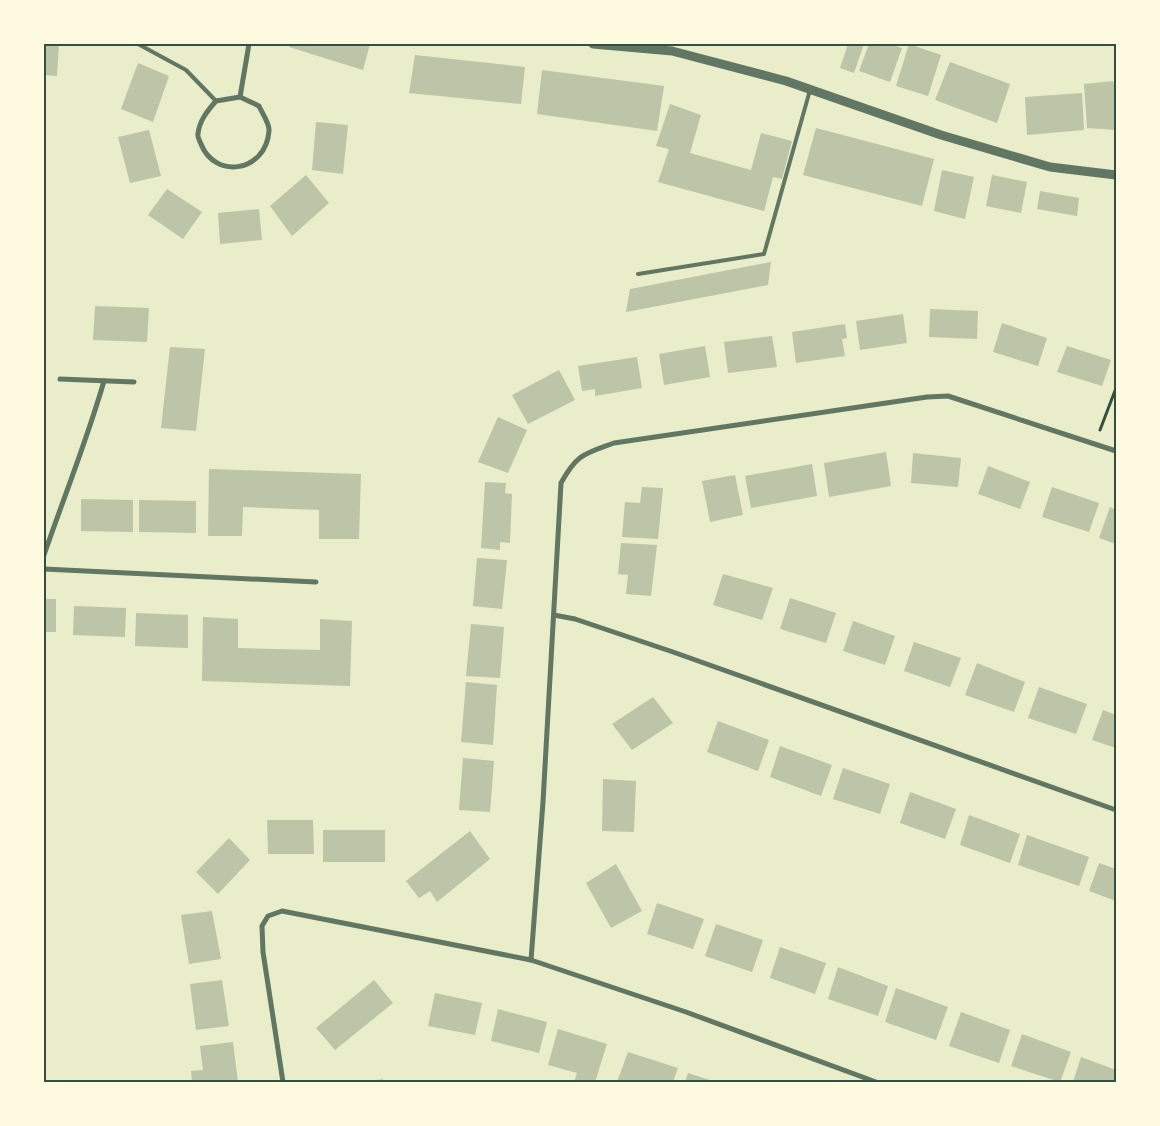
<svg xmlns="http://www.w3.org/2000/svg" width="1160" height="1126" font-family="Spectral,serif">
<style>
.building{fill:#bcc5a7}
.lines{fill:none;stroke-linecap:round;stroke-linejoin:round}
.path{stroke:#344e41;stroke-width:3}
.service{stroke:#617663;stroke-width:4}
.minor{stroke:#617663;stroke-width:5}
.tertiary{stroke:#617663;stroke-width:9}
.neatline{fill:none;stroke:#344e41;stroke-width:2}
</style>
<rect width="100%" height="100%" fill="#e9edc9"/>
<g class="building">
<path d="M 44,44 L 59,44 L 57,76 L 44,75 Z"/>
<path d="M 290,44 L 370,44 L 363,70 L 289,47 Z"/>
<path d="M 848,44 L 864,44 L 854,73 L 840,68 Z"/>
<path d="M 869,44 L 889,44 L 902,48 L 890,82 L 859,71 Z"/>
<path d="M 909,44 L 941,55 L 928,96 L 896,86 Z"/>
<path d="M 415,55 L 525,67 L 521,104 L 409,93 Z"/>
<path d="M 950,62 L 1010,84 L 997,123 L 935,100 Z"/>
<path d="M 138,63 L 169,76 L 153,122 L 121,109 Z"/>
<path d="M 542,70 L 664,86 L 657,131 L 537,114 Z"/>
<path d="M 1113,81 L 1116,89 L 1116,130 L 1087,128 L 1084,84 Z"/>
<path d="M 1082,93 L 1084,130 L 1027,135 L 1025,97 Z"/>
<path d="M 670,104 L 701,115 L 690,153 L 751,170 L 761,133 L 792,141 L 782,179 L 773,177 L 764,211 L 658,182 L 669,149 L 656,146 Z"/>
<path d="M 316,122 L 348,125 L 343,174 L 312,170 Z"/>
<path d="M 816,128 L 934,159 L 922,206 L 803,175 Z"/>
<path d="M 149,130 L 161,176 L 130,183 L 118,137 Z"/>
<path d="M 942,170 L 974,177 L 965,219 L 934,211 Z"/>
<path d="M 306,175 L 329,203 L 292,236 L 270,206 Z"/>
<path d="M 992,175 L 1027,182 L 1021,213 L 986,206 Z"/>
<path d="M 167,189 L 202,212 L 183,239 L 148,215 Z"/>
<path d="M 1040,191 L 1079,198 L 1077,216 L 1037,209 Z"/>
<path d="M 259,209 L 262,240 L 220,244 L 218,213 Z"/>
<path d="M 771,262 L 768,285 L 626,312 L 630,289 Z"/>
<path d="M 95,306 L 149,308 L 147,342 L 93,340 Z"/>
<path d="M 930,309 L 978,311 L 977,339 L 929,337 Z"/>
<path d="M 903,314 L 907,343 L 860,350 L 856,321 Z"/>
<path d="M 1002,323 L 1047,338 L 1038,366 L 993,352 Z"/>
<path d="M 845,324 L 847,338 L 842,339 L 845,356 L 796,363 L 792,332 Z"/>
<path d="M 772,336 L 777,367 L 728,373 L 724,342 Z"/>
<path d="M 705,346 L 710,377 L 664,385 L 659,354 Z"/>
<path d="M 1067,346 L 1111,360 L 1102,386 L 1057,372 Z"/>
<path d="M 170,347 L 205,349 L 196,431 L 161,428 Z"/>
<path d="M 637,357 L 642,388 L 595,396 L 595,389 L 582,391 L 578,366 Z"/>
<path d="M 559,370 L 575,400 L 528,424 L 512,395 Z"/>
<path d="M 498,417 L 527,430 L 508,473 L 478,462 Z"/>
<path d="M 886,452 L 891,486 L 829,497 L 824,463 Z"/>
<path d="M 913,453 L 961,458 L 958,487 L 911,483 Z"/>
<path d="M 812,464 L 817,496 L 751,508 L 745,476 Z"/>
<path d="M 988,466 L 1030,482 L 1020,509 L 978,494 Z"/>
<path d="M 209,469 L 361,474 L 359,539 L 319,539 L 319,510 L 243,507 L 242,536 L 208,536 Z"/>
<path d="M 735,475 L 743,515 L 710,522 L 702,481 Z"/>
<path d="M 485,482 L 506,483 L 505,493 L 512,494 L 510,543 L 500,542 L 500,550 L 481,548 Z"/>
<path d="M 642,487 L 663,488 L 658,539 L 622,537 L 625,502 L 640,503 Z"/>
<path d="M 1052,487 L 1099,503 L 1089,532 L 1042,517 Z"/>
<path d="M 81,499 L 133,500 L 133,532 L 81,531 Z"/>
<path d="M 139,500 L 196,501 L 196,533 L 139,532 Z"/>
<path d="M 1110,507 L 1116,510 L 1116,544 L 1099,538 Z"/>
<path d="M 621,543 L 657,545 L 651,596 L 626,594 L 628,575 L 618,574 Z"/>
<path d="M 477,558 L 507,560 L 502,609 L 473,606 Z"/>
<path d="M 723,574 L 773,588 L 762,620 L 713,605 Z"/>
<path d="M 790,598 L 836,613 L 826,643 L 780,629 Z"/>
<rect x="44" y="599" width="12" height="33"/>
<path d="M 74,606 L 126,608 L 125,637 L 73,635 Z"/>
<path d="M 136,613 L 188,615 L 188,648 L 135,646 Z"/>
<path d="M 203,617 L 238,619 L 238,648 L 320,650 L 320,619 L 352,621 L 350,686 L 202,681 Z"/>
<path d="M 853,621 L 895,636 L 885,665 L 843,651 Z"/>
<path d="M 471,624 L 504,627 L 500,678 L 466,676 Z"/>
<path d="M 914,642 L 961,658 L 950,687 L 904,671 Z"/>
<path d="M 977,663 L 1025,682 L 1014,712 L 965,695 Z"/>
<path d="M 466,682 L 497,685 L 493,745 L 461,742 Z"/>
<path d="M 1039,687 L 1087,704 L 1076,734 L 1028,718 Z"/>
<path d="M 653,697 L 673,723 L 632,750 L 612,724 Z"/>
<path d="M 1103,710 L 1116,715 L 1116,748 L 1092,740 Z"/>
<path d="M 718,721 L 769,740 L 758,771 L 707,752 Z"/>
<path d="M 780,746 L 832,765 L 821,796 L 770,777 Z"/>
<path d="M 463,758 L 494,761 L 490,812 L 459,810 Z"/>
<path d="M 843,768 L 890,784 L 880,814 L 833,799 Z"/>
<path d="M 603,779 L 636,781 L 634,832 L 602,831 Z"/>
<path d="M 910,792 L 956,809 L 945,839 L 900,823 Z"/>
<path d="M 969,815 L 1020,834 L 1010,863 L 960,845 Z"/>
<path d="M 267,820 L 313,820 L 314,854 L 268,854 Z"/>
<rect x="323" y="830" width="62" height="32"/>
<path d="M 470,831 L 490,859 L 437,902 L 430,891 L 419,898 L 406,881 Z"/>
<path d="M 1027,835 L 1089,857 L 1079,886 L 1018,865 Z"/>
<path d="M 229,838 L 250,860 L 218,894 L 196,872 Z"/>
<path d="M 1099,863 L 1116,869 L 1116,901 L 1089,891 Z"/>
<path d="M 616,864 L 642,911 L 611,928 L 586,883 Z"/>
<path d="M 657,903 L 704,919 L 693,949 L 647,934 Z"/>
<path d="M 212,911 L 221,959 L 189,964 L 181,915 Z"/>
<path d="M 716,924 L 763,940 L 752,972 L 705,956 Z"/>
<path d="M 780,947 L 826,963 L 815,994 L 770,978 Z"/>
<path d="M 838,967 L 888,986 L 878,1016 L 828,999 Z"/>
<path d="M 222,980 L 229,1026 L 196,1030 L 190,984 Z"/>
<path d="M 374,980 L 393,1003 L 335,1050 L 316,1028 Z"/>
<path d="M 896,988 L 948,1007 L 936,1040 L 885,1022 Z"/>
<path d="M 435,993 L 482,1003 L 475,1035 L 428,1026 Z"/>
<path d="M 498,1009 L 547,1022 L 539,1053 L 491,1041 Z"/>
<path d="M 961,1012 L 1010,1030 L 999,1063 L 949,1046 Z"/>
<path d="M 558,1029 L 607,1044 L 595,1082 L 574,1082 L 577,1073 L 548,1065 Z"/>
<path d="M 1022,1034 L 1071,1052 L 1060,1082 L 1011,1066 Z"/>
<path d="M 233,1042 L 238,1082 L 192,1082 L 191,1071 L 203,1070 L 200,1046 Z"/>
<path d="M 628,1052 L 678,1068 L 673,1082 L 617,1082 Z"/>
<path d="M 1081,1057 L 1116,1070 L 1116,1082 L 1073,1082 Z"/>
<path d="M 688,1073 L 716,1082 L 685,1082 Z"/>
<path d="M 383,1079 L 384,1082 L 370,1082 L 370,1081 Z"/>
</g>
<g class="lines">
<path class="path" d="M 1100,430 L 1116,388"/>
<g class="service">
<path d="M 138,44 L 186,70 L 216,101"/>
<path d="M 638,274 L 764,254 L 810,90"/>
</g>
<g class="minor">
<path d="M 240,97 L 259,106 C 262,113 270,124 269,131 C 266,172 215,180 201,144 C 200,141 197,137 198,134 C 199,121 208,110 216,101 Z"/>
<path d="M 240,97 L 249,44"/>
<path d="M 60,379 L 134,382"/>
<path d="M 44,555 C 64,497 87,440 104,381"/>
<path d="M 44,569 L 316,582"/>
<path d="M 554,615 L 575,619 L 673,652 L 1116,810"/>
<path d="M 531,960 L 543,802 L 561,483 C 577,454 584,454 614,443 L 927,397 L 948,396 L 1116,451"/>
<path d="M 283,1082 L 263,952 L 262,926 L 268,916 L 282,911 L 531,960 L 686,1012 L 876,1082"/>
</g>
<path class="tertiary" d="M 593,44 L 672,51 L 786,81 L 941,135 L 1050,167 L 1116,175"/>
</g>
<rect width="1160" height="1126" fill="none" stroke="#fefae0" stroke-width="90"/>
<rect x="45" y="45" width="1070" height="1036" class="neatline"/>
</svg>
